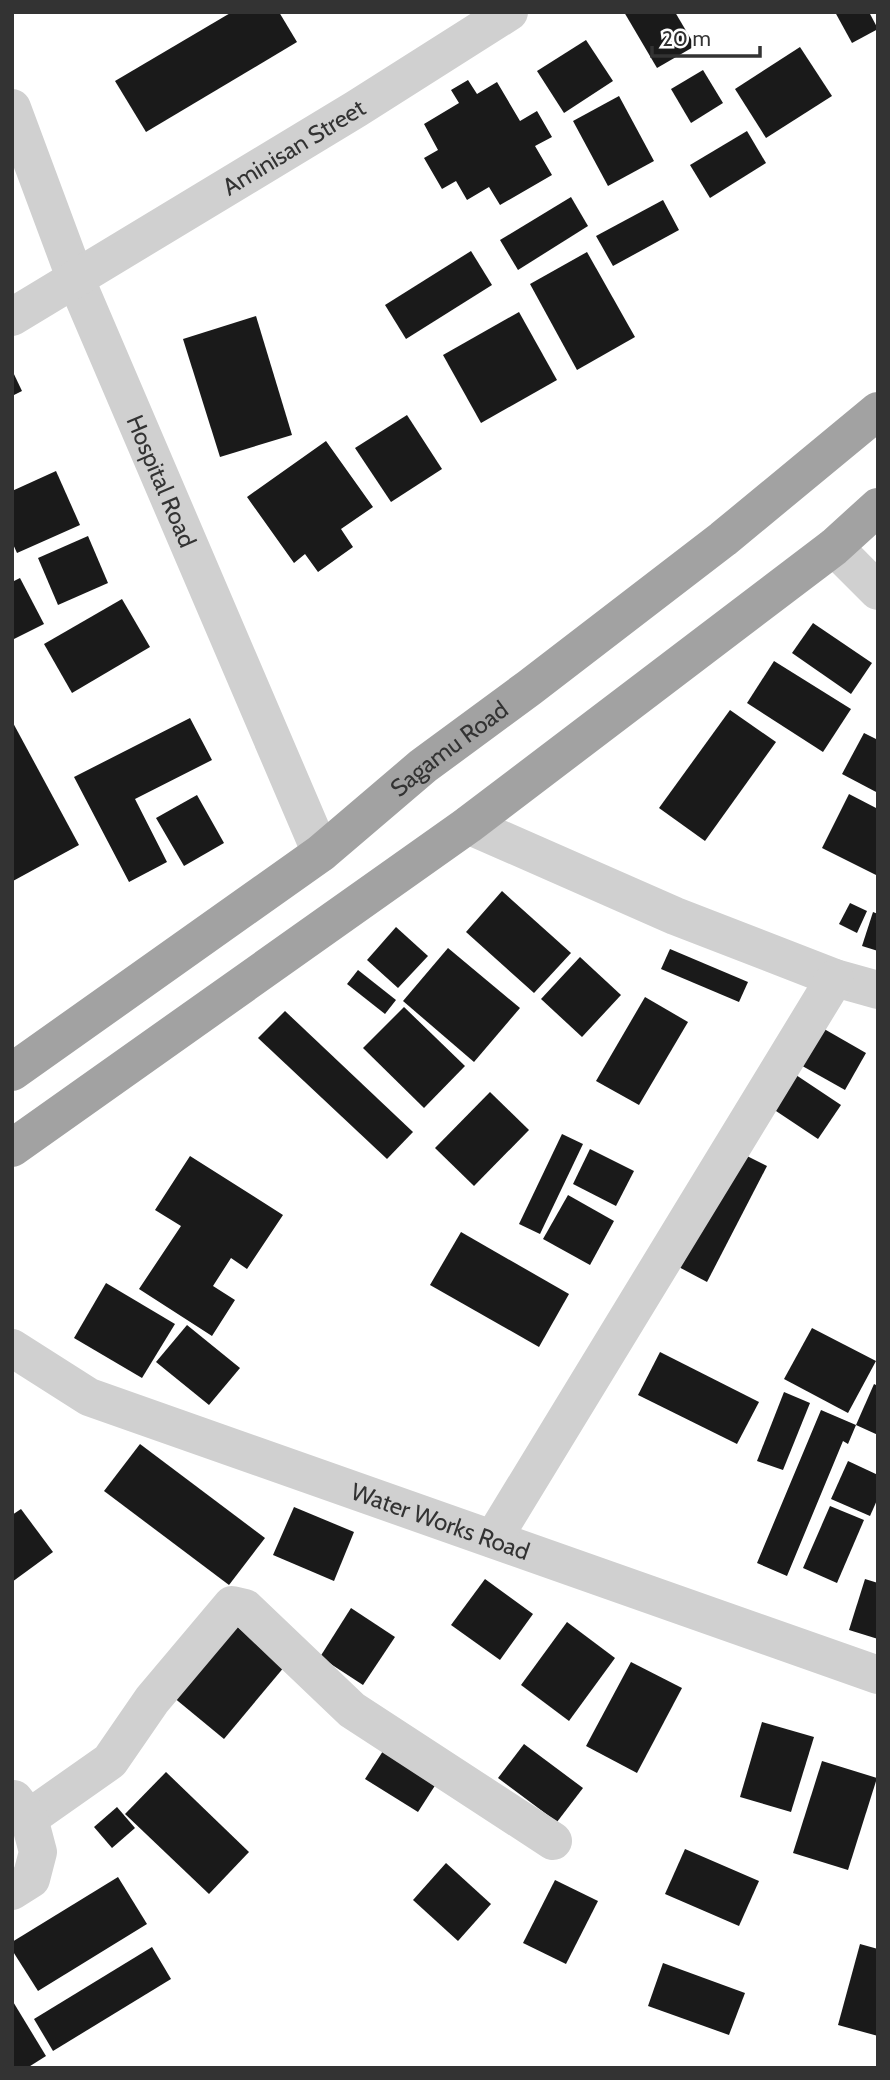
<svg xmlns="http://www.w3.org/2000/svg" width="890" height="2080" font-family="Cabin,sans-serif">
<style>
.building{fill:#1a1a1a}
.lines{fill:none;stroke-linecap:round;stroke-linejoin:round}
.minor{stroke:#d0d0d0;stroke-width:38}
.trunk{stroke:#a2a2a2;stroke-width:38}
.labels{text-anchor:middle;dominant-baseline:central;stroke-width:7;stroke-linejoin:round;paint-order:stroke}
.street-label{font-size:24px;fill:#333;stroke:#fff}
</style>
<rect width="100%" height="100%" fill="#fff"/>
<g class="building">
<path d="M 232,12 L 279,12 L 297,42 L 146,132 L 115,81 Z"/>
<path d="M 624,12 L 675,12 L 695,46 L 657,68 Z"/>
<path d="M 835,12 L 869,12 L 878,29 L 852,43 Z"/>
<path d="M 586,40 L 613,81 L 564,113 L 537,71 Z"/>
<path d="M 800,47 L 832,96 L 766,138 L 735,89 Z"/>
<path d="M 703,70 L 723,103 L 691,123 L 671,89 Z"/>
<path d="M 468,80 L 477,94 L 497,82 L 520,121 L 537,111 L 552,137 L 535,146 L 552,175 L 500,205 L 489,187 L 467,200 L 456,181 L 442,189 L 424,158 L 438,150 L 424,124 L 459,103 L 451,90 Z"/>
<path d="M 619,96 L 654,161 L 608,186 L 573,121 Z"/>
<path d="M 747,131 L 766,163 L 710,198 L 690,165 Z"/>
<path d="M 571,197 L 588,226 L 518,270 L 500,240 Z"/>
<path d="M 663,200 L 679,230 L 613,266 L 596,236 Z"/>
<path d="M 471,251 L 492,285 L 406,339 L 385,305 Z"/>
<path d="M 587,252 L 635,337 L 577,370 L 530,284 Z"/>
<path d="M 519,312 L 557,380 L 481,423 L 443,355 Z"/>
<path d="M 256,316 L 292,435 L 220,457 L 183,339 Z"/>
<path d="M 12,370 L 22,391 L 12,396 Z"/>
<path d="M 407,415 L 442,469 L 391,502 L 355,448 Z"/>
<path d="M 326,441 L 373,507 L 341,529 L 353,547 L 318,572 L 305,554 L 294,563 L 247,497 Z"/>
<path d="M 56,471 L 80,525 L 17,553 L 12,542 L 12,491 Z"/>
<path d="M 88,536 L 108,583 L 58,605 L 38,558 Z"/>
<path d="M 20,578 L 44,624 L 12,640 L 12,582 Z"/>
<path d="M 122,599 L 150,647 L 72,693 L 44,644 Z"/>
<path d="M 813,623 L 872,663 L 851,694 L 792,653 Z"/>
<path d="M 774,661 L 851,709 L 823,752 L 747,703 Z"/>
<path d="M 730,710 L 776,742 L 705,841 L 659,808 Z"/>
<path d="M 190,718 L 212,760 L 135,799 L 167,862 L 129,882 L 74,777 Z"/>
<path d="M 12,721 L 79,845 L 13,881 L 12,879 Z"/>
<path d="M 864,733 L 878,740 L 878,793 L 842,774 Z"/>
<path d="M 849,794 L 878,809 L 878,876 L 822,848 Z"/>
<path d="M 197,795 L 224,843 L 184,866 L 156,818 Z"/>
<path d="M 502,891 L 571,953 L 534,993 L 466,932 Z"/>
<path d="M 850,903 L 867,911 L 857,933 L 839,924 Z"/>
<path d="M 873,912 L 878,914 L 878,951 L 862,946 Z"/>
<path d="M 396,927 L 428,956 L 398,988 L 367,960 Z"/>
<path d="M 448,948 L 520,1008 L 474,1062 L 403,1001 Z"/>
<path d="M 670,949 L 748,982 L 739,1002 L 661,969 Z"/>
<path d="M 580,957 L 621,995 L 582,1037 L 541,999 Z"/>
<path d="M 358,970 L 396,1000 L 385,1014 L 347,984 Z"/>
<path d="M 645,997 L 688,1022 L 639,1105 L 596,1081 Z"/>
<path d="M 404,1007 L 465,1066 L 424,1108 L 363,1048 Z"/>
<path d="M 285,1011 L 413,1132 L 387,1159 L 258,1038 Z"/>
<path d="M 819,1026 L 866,1053 L 845,1090 L 797,1063 Z"/>
<path d="M 790,1071 L 841,1105 L 818,1139 L 767,1105 Z"/>
<path d="M 490,1092 L 529,1130 L 474,1186 L 435,1148 Z"/>
<path d="M 562,1134 L 583,1144 L 540,1234 L 519,1224 Z"/>
<path d="M 590,1149 L 634,1171 L 616,1206 L 573,1184 Z"/>
<path d="M 735,1150 L 767,1166 L 707,1282 L 675,1265 Z"/>
<path d="M 190,1156 L 283,1215 L 247,1269 L 231,1258 L 213,1286 L 235,1300 L 212,1336 L 139,1289 L 181,1226 L 155,1210 Z"/>
<path d="M 568,1195 L 614,1221 L 590,1265 L 543,1239 Z"/>
<path d="M 461,1232 L 569,1294 L 539,1347 L 430,1285 Z"/>
<path d="M 106,1283 L 175,1324 L 142,1378 L 74,1338 Z"/>
<path d="M 187,1325 L 240,1368 L 209,1405 L 156,1362 Z"/>
<path d="M 812,1328 L 876,1361 L 848,1413 L 784,1379 Z"/>
<path d="M 660,1352 L 759,1402 L 737,1444 L 638,1395 Z"/>
<path d="M 874,1384 L 878,1386 L 878,1435 L 856,1425 Z"/>
<path d="M 784,1392 L 810,1403 L 783,1470 L 757,1461 Z"/>
<path d="M 821,1410 L 856,1425 L 848,1444 L 843,1441 L 787,1576 L 757,1563 Z"/>
<path d="M 140,1444 L 265,1538 L 229,1585 L 104,1491 Z"/>
<path d="M 848,1461 L 878,1475 L 878,1498 L 870,1516 L 831,1499 Z"/>
<path d="M 830,1506 L 864,1520 L 837,1583 L 803,1568 Z"/>
<path d="M 294,1507 L 354,1532 L 334,1581 L 273,1555 Z"/>
<path d="M 21,1509 L 53,1552 L 12,1582 L 12,1515 Z"/>
<path d="M 485,1579 L 533,1614 L 500,1660 L 451,1625 Z"/>
<path d="M 865,1579 L 878,1583 L 878,1639 L 849,1630 Z"/>
<path d="M 351,1608 L 395,1637 L 363,1685 L 320,1657 Z"/>
<path d="M 228,1619 L 285,1666 L 224,1739 L 167,1692 Z"/>
<path d="M 567,1622 L 615,1658 L 569,1721 L 521,1685 Z"/>
<path d="M 631,1662 L 682,1688 L 637,1773 L 586,1746 Z"/>
<path d="M 762,1722 L 814,1737 L 791,1812 L 740,1797 Z"/>
<path d="M 524,1744 L 583,1788 L 557,1822 L 498,1778 Z"/>
<path d="M 383,1751 L 436,1784 L 418,1812 L 365,1779 Z"/>
<path d="M 822,1761 L 877,1778 L 848,1870 L 793,1853 Z"/>
<path d="M 166,1772 L 249,1852 L 209,1894 L 125,1814 Z"/>
<path d="M 117,1807 L 135,1828 L 112,1848 L 94,1827 Z"/>
<path d="M 685,1849 L 759,1881 L 739,1926 L 665,1894 Z"/>
<path d="M 446,1863 L 491,1904 L 458,1941 L 413,1900 Z"/>
<path d="M 118,1877 L 147,1924 L 38,1991 L 12,1950 L 12,1942 Z"/>
<path d="M 555,1880 L 598,1901 L 566,1964 L 523,1943 Z"/>
<path d="M 860,1944 L 878,1949 L 878,2036 L 838,2025 Z"/>
<path d="M 152,1947 L 171,1979 L 53,2051 L 34,2019 Z"/>
<path d="M 663,1963 L 745,1993 L 729,2035 L 648,2006 Z"/>
<path d="M 12,2000 L 46,2056 L 27,2068 L 12,2068 Z"/>
</g>
<g class="lines">
<g class="minor">
<path id="s1" d="M 12,108 L 76,280 L 321,853"/>
<path id="s2" d="M 12,317 L 356,109 L 509,12"/>
<path d="M 834,547 L 878,591"/>
<path d="M 468,825 L 675,916 L 835,978 L 878,990"/>
<path id="s3" d="M 12,1348 L 89,1397 L 878,1675"/>
<path d="M 493,1539 L 835,978"/>
<path d="M 29,1818 L 110,1761 L 152,1700 L 232,1605 L 245,1608 L 352,1710 L 553,1841"/>
<path d="M 12,1891 L 31,1879 L 38,1852 L 29,1818 L 14,1799"/>
</g>
<g class="trunk">
<path id="s4" d="M 12,1072 L 321,853 L 423,766 L 529,688 L 723,539 L 878,411"/>
<path d="M 12,1148 L 468,825 L 834,547 L 878,507"/>
</g>
</g>
<g class="labels">
<g class="street-label">
<text stroke="none"><textPath href="#s2" startOffset="329">Aminisan Street</textPath></text>
<text stroke="none"><textPath href="#s1" startOffset="402">Hospital Road</textPath></text>
<text stroke="none"><textPath href="#s4" startOffset="544">Sagamu Road</textPath></text>
<text stroke="none"><textPath href="#s3" startOffset="464">Water Works Road</textPath></text>
</g>
</g>
<rect width="890" height="2080" fill="none" stroke="#333333" stroke-width="28"/>
<path d="M652 46v10h108v-10" fill="none" stroke="#333333" stroke-width="3.5"/>
<text x="662" y="46" font-size="21" fill="#333333" stroke="#ffffff" stroke-width="5" paint-order="stroke">20 m</text>
</svg>
